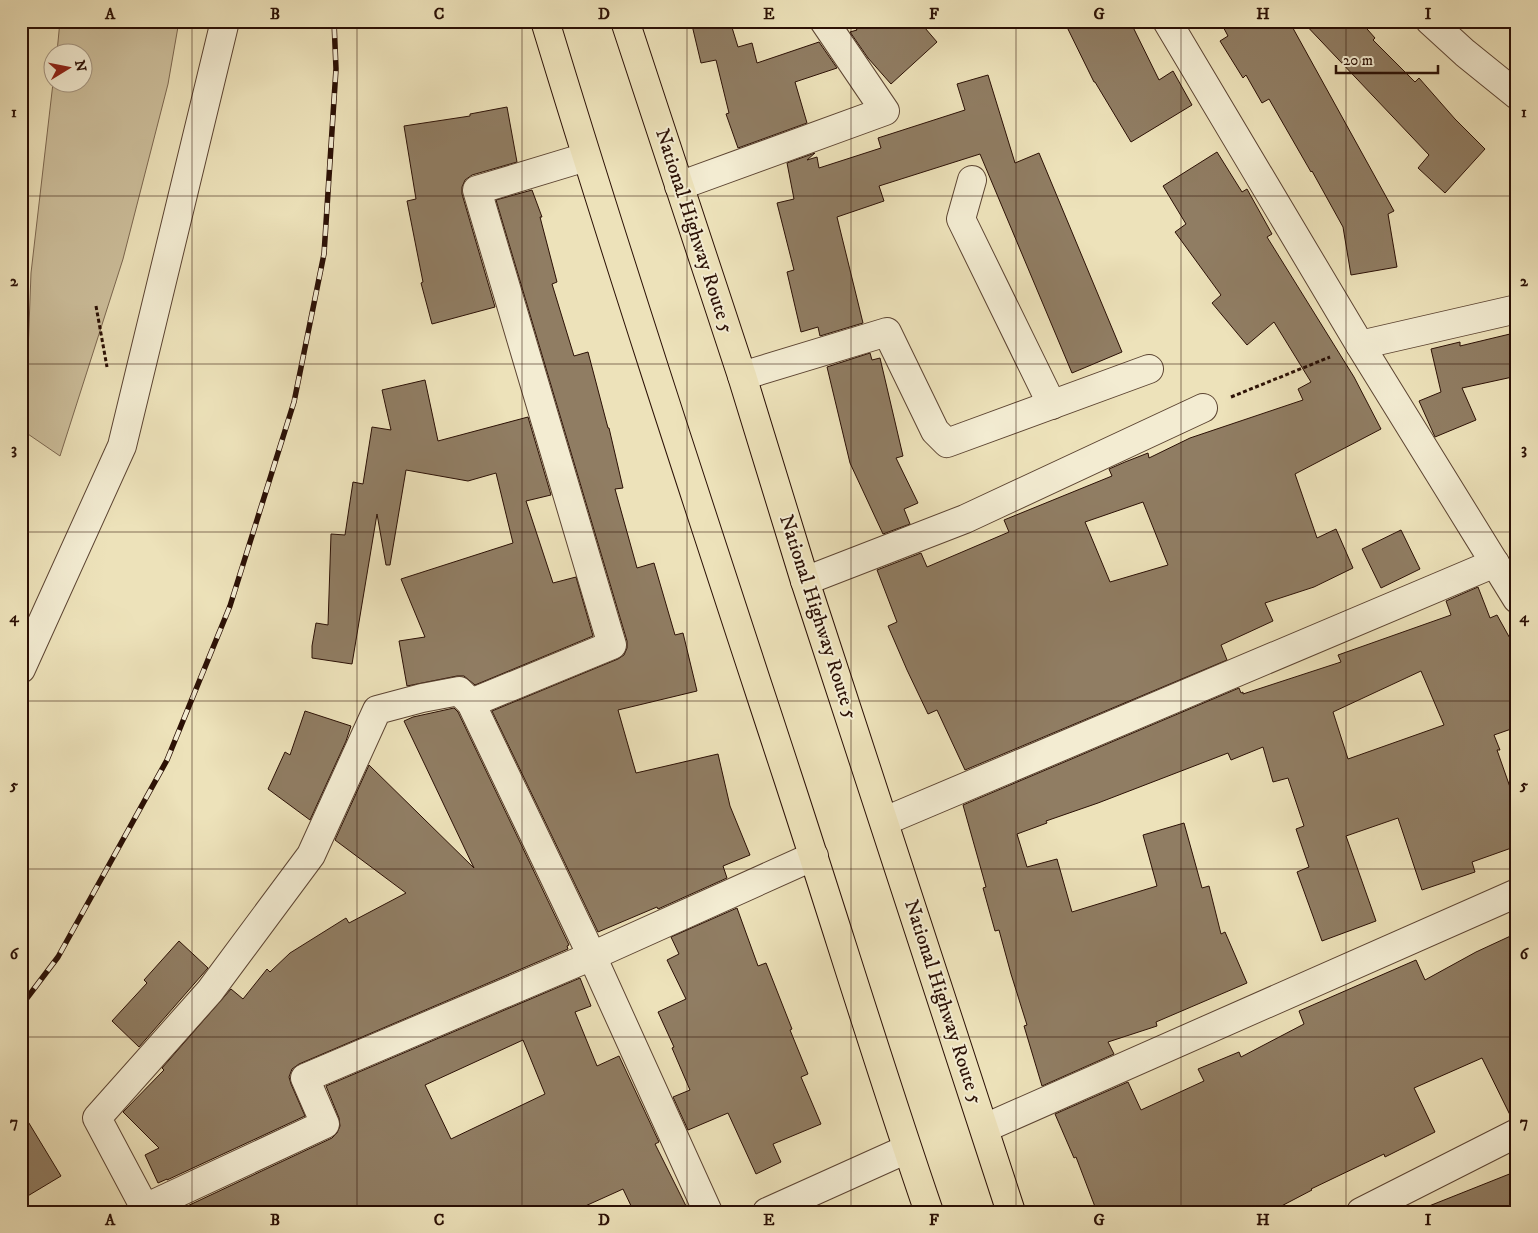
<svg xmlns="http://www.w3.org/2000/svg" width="1538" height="1233" font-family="'IM FELL DW Pica',serif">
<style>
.green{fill:#ccbe9b;stroke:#7c6750}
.building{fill:#907d63;stroke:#2b1005;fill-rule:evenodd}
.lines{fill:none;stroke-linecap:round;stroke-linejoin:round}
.minor-casing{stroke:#5c4432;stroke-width:30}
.highway-casing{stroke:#2b1005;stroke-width:30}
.path{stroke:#2b1005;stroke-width:3;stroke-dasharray:4 2.5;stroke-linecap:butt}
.minor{stroke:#f3ecd2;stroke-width:28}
.highway{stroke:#ede2ba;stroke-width:28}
.rail-casing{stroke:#2b1005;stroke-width:5.5}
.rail{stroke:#f3ecd2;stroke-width:4;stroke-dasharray:11;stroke-linecap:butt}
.grid{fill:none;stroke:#2b1005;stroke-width:1;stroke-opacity:0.55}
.labels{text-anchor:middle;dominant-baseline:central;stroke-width:4;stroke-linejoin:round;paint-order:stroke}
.street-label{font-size:20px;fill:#2b1005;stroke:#f3ecd2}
.neatline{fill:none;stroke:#2b1005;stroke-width:2}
.grid-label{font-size:16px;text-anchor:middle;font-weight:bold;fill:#2b1005}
</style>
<rect width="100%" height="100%" fill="#ede2ba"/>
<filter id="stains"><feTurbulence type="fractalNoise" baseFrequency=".004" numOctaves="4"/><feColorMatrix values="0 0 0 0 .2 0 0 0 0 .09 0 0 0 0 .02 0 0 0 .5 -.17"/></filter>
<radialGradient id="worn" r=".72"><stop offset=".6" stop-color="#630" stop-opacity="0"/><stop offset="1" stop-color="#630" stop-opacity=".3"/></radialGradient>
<path class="green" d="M 60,21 L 179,21 L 168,84 L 123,259 L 60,456 L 25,432 L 31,273 L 53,83 L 82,82 L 82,52 L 57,52 Z"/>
<g class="building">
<path d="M 691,21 L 730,21 L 738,47 L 752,43 L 757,63 L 819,42 L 837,68 L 795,82 L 807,123 L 738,148 L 726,114 L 729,113 L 716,60 L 701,63 Z"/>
<path d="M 852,21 L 919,21 L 937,42 L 891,84 L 868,58 L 850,32 L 857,30 Z"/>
<path d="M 1064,21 L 1130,21 L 1159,80 L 1173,71 L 1192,105 L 1131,142 L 1095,82 L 1094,82 Z"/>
<path d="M 1220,21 L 1289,21 L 1394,211 L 1388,214 L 1397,267 L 1351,275 L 1343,227 L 1312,171 L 1311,172 L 1269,99 L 1262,103 L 1246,75 L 1243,78 L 1220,41 L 1228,36 Z"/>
<path d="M 1302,21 L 1360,21 L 1375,38 L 1373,40 L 1415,82 L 1419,78 L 1455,119 L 1485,149 L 1445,193 L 1418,168 L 1429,155 Z"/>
<path d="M 988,75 L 1015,163 L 1039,153 L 1122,352 L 1072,373 L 980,154 L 879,186 L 884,201 L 837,217 L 863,323 L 820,336 L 818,327 L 801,332 L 787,272 L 794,270 L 777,203 L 794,199 L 787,163 L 815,153 L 807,160 L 817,157 L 819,168 L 881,148 L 878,138 L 965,110 L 957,84 Z"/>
<path d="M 507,107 L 517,162 L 472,175 L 465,180 L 462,187 L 462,194 L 495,307 L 432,324 L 421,283 L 423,282 L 407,201 L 416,199 L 404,126 L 470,116 L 470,114 Z"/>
<path d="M 1217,152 L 1242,192 L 1247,189 L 1272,234 L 1267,237 L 1354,377 L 1381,429 L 1295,474 L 1317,538 L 1336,529 L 1353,568 L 1314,587 L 1265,603 L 1273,621 L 1221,645 L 1227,660 L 965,770 L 937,710 L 928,714 L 907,670 L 888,626 L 897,622 L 877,570 L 921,553 L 927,567 L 1009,532 L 1004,520 L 1112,476 L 1109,469 L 1125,462 L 1148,453 L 1149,458 L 1190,438 L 1303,400 L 1298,389 L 1311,382 L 1274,322 L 1247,345 L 1212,303 L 1221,295 L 1175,232 L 1186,224 L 1163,186 ZM 1143,502 L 1168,565 L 1110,582 L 1085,522 Z"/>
<path d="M 532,190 L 542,217 L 540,217 L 557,282 L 552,284 L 574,356 L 588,352 L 608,428 L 609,428 L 623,488 L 615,489 L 637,568 L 654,563 L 675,635 L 683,633 L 697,691 L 618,710 L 636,773 L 718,754 L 730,806 L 750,855 L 723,866 L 727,878 L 658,909 L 657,907 L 598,932 L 492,711 L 618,659 L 624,655 L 627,648 L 627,641 L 496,200 Z"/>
<path d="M 1510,334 L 1517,364 L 1517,376 L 1462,388 L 1476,420 L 1435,437 L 1419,401 L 1441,392 L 1431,349 L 1460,342 L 1460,346 Z"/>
<path d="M 870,353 L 872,360 L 880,358 L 903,456 L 896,458 L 918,503 L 904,509 L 910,524 L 883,534 L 850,463 L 827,367 Z"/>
<path d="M 425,380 L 438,441 L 528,417 L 551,495 L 526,501 L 553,583 L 576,577 L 593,636 L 475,685 L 464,676 L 457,676 L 407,686 L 399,641 L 425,637 L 401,579 L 513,543 L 496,473 L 468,481 L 406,470 L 390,565 L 386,565 L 377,514 L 352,664 L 312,658 L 312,646 L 316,623 L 328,625 L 331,534 L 345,535 L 353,482 L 363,484 L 372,427 L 391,430 L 382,390 Z"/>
<path d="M 1401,530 L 1420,569 L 1381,588 L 1362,549 Z"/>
<path d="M 1478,587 L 1490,618 L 1497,615 L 1517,651 L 1517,727 L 1494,735 L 1500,750 L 1497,750 L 1517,807 L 1517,846 L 1472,862 L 1475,872 L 1422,890 L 1398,818 L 1346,836 L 1376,921 L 1322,941 L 1297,872 L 1309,867 L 1296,829 L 1304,826 L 1288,778 L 1273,782 L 1263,747 L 1231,760 L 1228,753 L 1098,803 L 1046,821 L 1047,823 L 1017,834 L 1027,867 L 1057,859 L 1072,912 L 1157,886 L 1143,835 L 1184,823 L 1202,888 L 1209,886 L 1221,934 L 1225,932 L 1247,983 L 1156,1022 L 1157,1026 L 1108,1042 L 1114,1054 L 1042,1086 L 1024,1026 L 1027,1025 L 1011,974 L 999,930 L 995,931 L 983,888 L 986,887 L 963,805 L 1239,688 L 1241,693 L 1243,692 L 1243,694 L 1341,662 L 1338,655 L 1451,615 L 1446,601 ZM 1421,671 L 1444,725 L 1348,759 L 1333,712 Z"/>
<path d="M 454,708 L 458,712 L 569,945 L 567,946 L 568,949 L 299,1064 L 292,1069 L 289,1077 L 291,1084 L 305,1116 L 167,1180 L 167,1179 L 158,1183 L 145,1155 L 159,1148 L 123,1112 L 164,1070 L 162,1068 L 231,989 L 243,999 L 267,969 L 270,972 L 290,953 L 346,918 L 349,923 L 406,893 L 335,840 L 369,765 L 474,868 L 404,721 L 413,717 Z"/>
<path d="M 305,711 L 351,726 L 346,741 L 310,820 L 268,789 L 285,752 L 290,755 Z"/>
<path d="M 737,908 L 758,966 L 766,963 L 792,1029 L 790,1030 L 808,1074 L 801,1077 L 821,1124 L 773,1144 L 781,1162 L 756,1174 L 728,1113 L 688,1130 L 673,1097 L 690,1090 L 672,1048 L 674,1047 L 658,1012 L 686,999 L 667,960 L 679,954 L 671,937 Z"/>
<path d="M 1517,933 L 1517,1118 L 1512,1119 L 1482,1058 L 1414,1088 L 1435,1132 L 1385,1157 L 1384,1154 L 1311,1189 L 1312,1190 L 1270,1212 L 1097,1212 L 1076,1157 L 1074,1158 L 1055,1114 L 1128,1082 L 1141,1110 L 1204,1081 L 1198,1069 L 1239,1052 L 1241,1057 L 1304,1024 L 1299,1011 L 1416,960 L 1425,980 L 1476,952 Z"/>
<path d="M 179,941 L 208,968 L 139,1047 L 112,1021 L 147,983 L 144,980 Z"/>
<path d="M 580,978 L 591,1006 L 575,1012 L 597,1066 L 619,1056 L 659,1142 L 655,1144 L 689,1212 L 634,1212 L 623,1189 L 572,1212 L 182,1212 L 181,1209 L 332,1138 L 337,1133 L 340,1126 L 339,1118 L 326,1086 ZM 523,1040 L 545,1094 L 451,1139 L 425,1085 Z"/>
<path d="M 21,1110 L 61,1176 L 21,1200 Z"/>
<path d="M 1517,1171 L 1517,1212 L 1420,1212 L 1419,1210 Z"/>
</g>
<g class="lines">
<defs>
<g id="minor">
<path d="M 1167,21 L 1360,345 L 1517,599"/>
<path d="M 1430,21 L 1465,53 L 1517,95"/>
<path d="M 972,180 L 961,219 L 1052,405"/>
<path d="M 679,186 L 885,111 L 824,21"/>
<path d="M 1360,345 L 1517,309"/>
<path d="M 742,376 L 887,332 L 935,431 L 947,443 L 1149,369"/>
<path d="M 805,581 L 965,519 L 1203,408"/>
<path d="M 21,669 L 122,446 L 225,21"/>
<path d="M 471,703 L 612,645 L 477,190 L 586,157"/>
<path d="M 885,821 L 1495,563"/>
<path d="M 985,1128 L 1517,893"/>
<path d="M 145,1208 L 325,1124 L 305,1078 L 592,956 L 814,856"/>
<path d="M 147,1212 L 97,1118 L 210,991 L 311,855 L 377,710 L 422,698 L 459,691 L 471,703 L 592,956 L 708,1212"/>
<path d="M 767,1212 L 907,1149"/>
<path d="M 1361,1212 L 1517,1133"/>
</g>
<g id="highway">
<path d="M 545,21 C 622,274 705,525 787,775 C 835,921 879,1067 929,1212"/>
<path d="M 625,21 L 742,376 L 805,581 L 1011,1212"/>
</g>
</defs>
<use href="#minor" class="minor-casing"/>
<use href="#highway" class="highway-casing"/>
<g class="path">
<path d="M 96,306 L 107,367"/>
<path d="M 1231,397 L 1330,357"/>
</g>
<use href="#minor" class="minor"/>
<use href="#highway" class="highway"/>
<defs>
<path id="rail" d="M 21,1006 L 58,957 L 167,760 L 230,606 L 294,402 L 324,254 L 336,69 L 334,21"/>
</defs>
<use href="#rail" class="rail-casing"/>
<use href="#rail" class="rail"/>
</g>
<path class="grid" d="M 192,21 L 192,1212M 357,21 L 357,1212M 522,21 L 522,1212M 687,21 L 687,1212M 851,21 L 851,1212M 1016,21 L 1016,1212M 1181,21 L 1181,1212M 1346,21 L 1346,1212M 21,196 L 1517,196M 21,364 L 1517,364M 21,532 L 1517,532M 21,701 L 1517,701M 21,869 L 1517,869M 21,1037 L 1517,1037"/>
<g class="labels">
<g class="street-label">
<text transform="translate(694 231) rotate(72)">National Highway Route 5</text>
<text transform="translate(818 617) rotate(72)">National Highway Route 5</text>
<text transform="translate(943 1002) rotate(72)">National Highway Route 5</text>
</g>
</g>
<rect width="1538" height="1233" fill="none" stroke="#ede2ba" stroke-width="55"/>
<g transform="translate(68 68) rotate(80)"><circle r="24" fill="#f3ecd2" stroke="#a39480"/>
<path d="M0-4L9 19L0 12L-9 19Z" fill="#8f2418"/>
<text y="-8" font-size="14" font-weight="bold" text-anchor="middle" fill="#2b1005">N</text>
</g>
<path d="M1336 65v8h102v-8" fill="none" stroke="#2b1005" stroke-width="2.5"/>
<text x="1343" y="65" font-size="15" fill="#2b1005" stroke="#f3ecd2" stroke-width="4" paint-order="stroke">20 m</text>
<rect x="28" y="28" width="1482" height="1178" class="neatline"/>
<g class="grid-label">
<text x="110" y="19">A</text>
<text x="275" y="19">B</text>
<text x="439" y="19">C</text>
<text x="604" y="19">D</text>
<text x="769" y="19">E</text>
<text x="934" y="19">F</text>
<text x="1099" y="19">G</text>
<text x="1263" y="19">H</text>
<text x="1428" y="19">I</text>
<text x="14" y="117">1</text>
<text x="1524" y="117">1</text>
<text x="14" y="286">2</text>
<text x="1524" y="286">2</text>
<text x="14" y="454">3</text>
<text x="1524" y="454">3</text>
<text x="14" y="622">4</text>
<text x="1524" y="622">4</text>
<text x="14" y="790">5</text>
<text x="1524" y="790">5</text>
<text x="14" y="959">6</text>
<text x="1524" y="959">6</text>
<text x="14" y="1127">7</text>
<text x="1524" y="1127">7</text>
<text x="110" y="1225">A</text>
<text x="275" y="1225">B</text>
<text x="439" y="1225">C</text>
<text x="604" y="1225">D</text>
<text x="769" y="1225">E</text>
<text x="934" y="1225">F</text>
<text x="1099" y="1225">G</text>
<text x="1263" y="1225">H</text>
<text x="1428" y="1225">I</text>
</g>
<rect width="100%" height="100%" filter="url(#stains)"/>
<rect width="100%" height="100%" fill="url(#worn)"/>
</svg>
